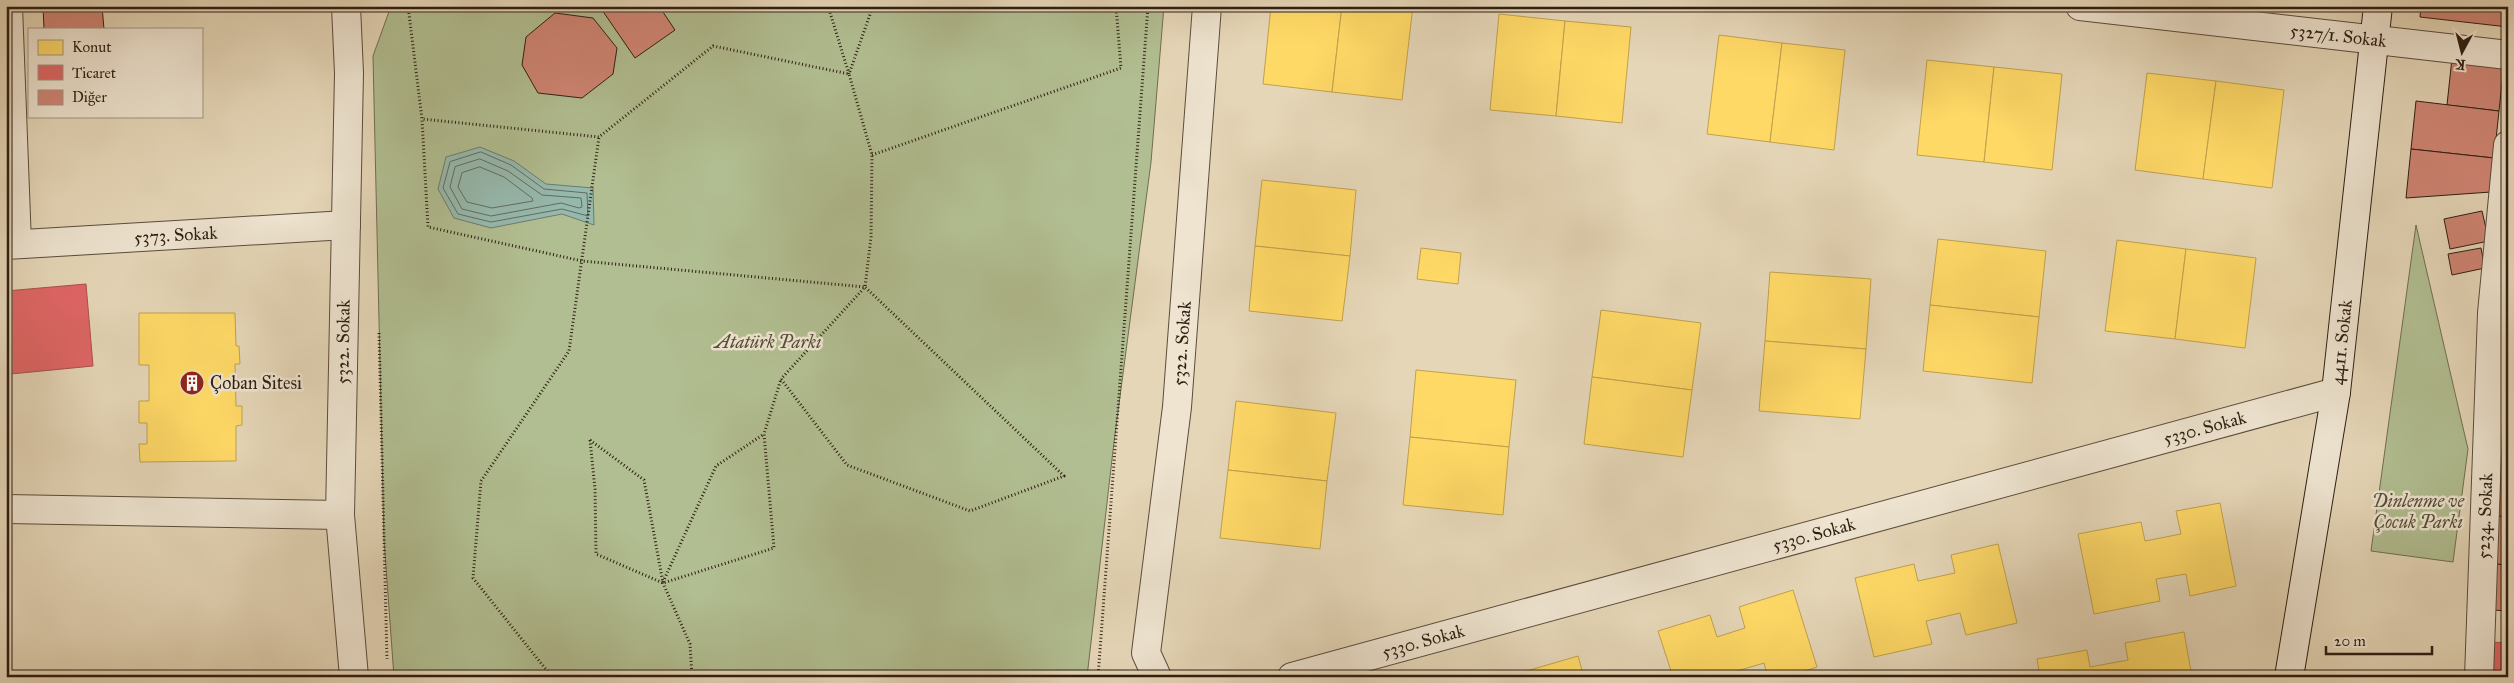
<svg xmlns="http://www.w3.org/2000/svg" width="2514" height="683" font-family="'IM FELL Great Primer',serif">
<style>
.green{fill:#b1be91;stroke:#706e52}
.water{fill:#96b9ae;stroke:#6c7b70}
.homes{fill:#ffd966;stroke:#c0a14d}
.shops{fill:#e06666;stroke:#ab504d}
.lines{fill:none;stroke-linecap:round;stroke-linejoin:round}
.shore{stroke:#626c60;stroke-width:1}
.building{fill:#d08574;stroke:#2e1e13}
.street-casing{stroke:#5c4c3c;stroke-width:30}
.secondary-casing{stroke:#2e1e13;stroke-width:30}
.path{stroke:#2e1e13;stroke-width:3;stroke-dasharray:1 2.5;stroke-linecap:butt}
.street{stroke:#eee4d0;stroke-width:28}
.secondary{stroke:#eee4d0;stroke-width:28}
.labels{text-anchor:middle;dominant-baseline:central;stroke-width:5;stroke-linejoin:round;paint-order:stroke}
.street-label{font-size:18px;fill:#2e1e13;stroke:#eee4d0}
.park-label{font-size:18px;font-style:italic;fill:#554e39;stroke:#eee4d0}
.poi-label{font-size:18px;fill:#2e1e13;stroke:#eee4d0;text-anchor:start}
</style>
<rect width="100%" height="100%" fill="#e5d6b7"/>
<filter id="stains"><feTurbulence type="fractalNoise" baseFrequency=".004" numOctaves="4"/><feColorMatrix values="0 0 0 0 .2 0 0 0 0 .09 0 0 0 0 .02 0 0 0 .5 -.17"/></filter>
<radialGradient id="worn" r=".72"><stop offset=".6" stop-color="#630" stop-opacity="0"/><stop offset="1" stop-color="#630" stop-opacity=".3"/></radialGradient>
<g class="green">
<path d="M 391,6 L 1164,6 L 1151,162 L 1114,442 L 1087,677 L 394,677 L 384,540 L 373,56 Z"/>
<path d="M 2416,225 L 2468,449 L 2453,562 L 2371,551 Z"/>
</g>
<path class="water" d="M 480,147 L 514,161 L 546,184 L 593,188 L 594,225 L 562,214 L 491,228 L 454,218 L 438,189 L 446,157 Z"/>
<g class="homes">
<path d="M 1271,6 L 1342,6 L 1332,92 L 1263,84 Z"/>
<path d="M 1342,6 L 1413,6 L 1402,100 L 1332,92 Z"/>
<path d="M 1499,14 L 1565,21 L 1556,116 L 1490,110 Z"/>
<path d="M 1565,21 L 1631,27 L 1622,123 L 1556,116 Z"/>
<path d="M 1719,35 L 1782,43 L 1770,142 L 1707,134 Z"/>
<path d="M 1782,43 L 1845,50 L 1834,150 L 1770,142 Z"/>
<path d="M 1927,60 L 1994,67 L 1984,162 L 1917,155 Z"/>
<path d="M 1994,67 L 2062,74 L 2052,170 L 1984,162 Z"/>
<path d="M 2147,73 L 2216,81 L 2203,179 L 2135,170 Z"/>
<path d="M 2216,81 L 2284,90 L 2272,188 L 2203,179 Z"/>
<path d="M 1262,180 L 1356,190 L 1350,256 L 1255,246 Z"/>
<path d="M 1938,239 L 2046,251 L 2039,317 L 1930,305 Z"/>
<path d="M 2117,240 L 2186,249 L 2175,339 L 2105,331 Z"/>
<path d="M 1255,246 L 1350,256 L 1342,321 L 1249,311 Z"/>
<path d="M 1421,248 L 1461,253 L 1458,284 L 1417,279 Z"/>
<path d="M 2186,249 L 2256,258 L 2245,348 L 2175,339 Z"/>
<path d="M 1770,272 L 1871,279 L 1866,349 L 1765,341 Z"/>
<path d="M 1930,305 L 2039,317 L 2032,383 L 1923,371 Z"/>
<path d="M 1601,310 L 1701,323 L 1692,390 L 1592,377 Z"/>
<path d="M 139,313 L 235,313 L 236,346 L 239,346 L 240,364 L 235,364 L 236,406 L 242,406 L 242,425 L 236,426 L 236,461 L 140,462 L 139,444 L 147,444 L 147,423 L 139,423 L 139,401 L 149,401 L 149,365 L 139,365 Z"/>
<path d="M 1765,341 L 1866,349 L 1860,419 L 1759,411 Z"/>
<path d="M 1416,370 L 1516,380 L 1509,447 L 1410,437 Z"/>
<path d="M 1592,377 L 1692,390 L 1683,457 L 1584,444 Z"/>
<path d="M 1236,401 L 1336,413 L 1327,481 L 1228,470 Z"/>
<path d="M 1410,437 L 1509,447 L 1503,515 L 1403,505 Z"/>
<path d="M 1228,470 L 1327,481 L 1320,549 L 1220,538 Z"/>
<path d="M 2220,503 L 2236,586 L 2190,596 L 2186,574 L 2156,579 L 2160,601 L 2094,614 L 2078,534 L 2141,522 L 2145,541 L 2181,534 L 2176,511 Z"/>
<path d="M 1998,544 L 2017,623 L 1966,635 L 1960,613 L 1926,621 L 1932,644 L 1874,657 L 1855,578 L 1914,564 L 1918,581 L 1955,573 L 1951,555 Z"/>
<path d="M 1793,590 L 1817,667 L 1787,677 L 1768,677 L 1764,663 L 1727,674 L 1728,677 L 1673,677 L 1658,631 L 1710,615 L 1717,637 L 1745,628 L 1739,607 Z"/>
<path d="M 2184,632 L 2192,677 L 2040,677 L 2037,659 L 2087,650 L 2090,667 L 2128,660 L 2125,643 Z"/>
<path d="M 1578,656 L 1584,677 L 1506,677 Z"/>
</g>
<g class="shops">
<path d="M 86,284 L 93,366 L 11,374 L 6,327 L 6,291 Z"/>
<path d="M 2492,642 L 2508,643 L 2508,677 L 2488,677 Z"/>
</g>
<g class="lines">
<g class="shore">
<path d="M 481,152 L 511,165 L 544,189 L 587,193 L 588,216 L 562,209 L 491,222 L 458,214 L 443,188 L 450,162 Z"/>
<path d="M 480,159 L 508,171 L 542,195 L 581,198 L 582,207 L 579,208 L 561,203 L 491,216 L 462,209 L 450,187 L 455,167 Z"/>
<path d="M 480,167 L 504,177 L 532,198 L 533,201 L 492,208 L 467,202 L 458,187 L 462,173 Z"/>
</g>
</g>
<g class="building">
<path d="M 43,6 L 102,6 L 104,29 L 44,29 Z"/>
<path d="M 601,6 L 659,6 L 675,30 L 635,58 L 600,7 Z"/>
<path d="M 2421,6 L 2508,6 L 2508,27 L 2420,17 Z"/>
<path d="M 555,13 L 593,18 L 617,48 L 613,74 L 582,98 L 538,93 L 522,65 L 526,37 Z"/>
<path d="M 2452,58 L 2504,63 L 2499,111 L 2447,105 Z"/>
<path d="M 2416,101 L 2499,111 L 2494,158 L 2411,149 Z"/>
<path d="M 2411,149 L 2494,158 L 2491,192 L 2406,198 Z"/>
<path d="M 2482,211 L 2489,241 L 2450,249 L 2444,219 Z"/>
<path d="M 2481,248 L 2485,268 L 2452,275 L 2448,254 Z"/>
<path d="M 2504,415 L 2508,415 L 2508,466 L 2501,465 Z"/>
<path d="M 2501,465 L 2508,466 L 2508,517 L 2498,516 Z"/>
<path d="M 2498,516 L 2508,517 L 2508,565 L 2495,564 Z"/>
<path d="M 2495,564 L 2508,565 L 2508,611 L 2493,610 Z"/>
</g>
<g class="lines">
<defs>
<g id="street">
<path d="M 8,6 L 17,244"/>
<path d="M 346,6 L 349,73 L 340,515 L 354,677"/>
<path id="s1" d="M 2080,6 L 2508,55"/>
<path id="s2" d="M 6,245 L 346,225"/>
<path d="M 6,509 L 340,515"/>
<path id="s3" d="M 1157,677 L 1146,653 L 1177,407 L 1207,6"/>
<path id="s4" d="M 1292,677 L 2336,392"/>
<path id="s5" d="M 2479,677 L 2492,313 L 2508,145"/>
</g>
<g id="secondary">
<path id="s6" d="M 2289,677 L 2336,392 L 2378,6"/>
</g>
</defs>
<use href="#street" class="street-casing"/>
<use href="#secondary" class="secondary-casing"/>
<g class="path">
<path d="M 408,6 L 422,119 L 428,227 L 582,261 L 865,287 L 871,237 L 872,155 L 849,74 L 713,46 L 599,137 L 422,119"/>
<path d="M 828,6 L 849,74 L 873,6"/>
<path d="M 872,155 L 1121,68 L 1116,6"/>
<path d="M 379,333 L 387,659"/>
<path d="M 590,440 L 595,489 L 596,554 L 663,583 L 774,548 L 764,434 L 781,379 L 847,465 L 970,511 L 1064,476 L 865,287 L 781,379"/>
<path d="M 590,440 L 644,480 L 663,583 L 690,644 L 692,677"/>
<path d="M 663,582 L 716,466 L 764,434"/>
<path d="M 552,677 L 473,578 L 481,481 L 569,351 L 599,137"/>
<path d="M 1098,677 L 1148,6"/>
</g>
<use href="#street" class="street"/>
<use href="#secondary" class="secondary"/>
</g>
<defs>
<symbol id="building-disc" viewBox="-11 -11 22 22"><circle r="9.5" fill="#8f2418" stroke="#eee4d0"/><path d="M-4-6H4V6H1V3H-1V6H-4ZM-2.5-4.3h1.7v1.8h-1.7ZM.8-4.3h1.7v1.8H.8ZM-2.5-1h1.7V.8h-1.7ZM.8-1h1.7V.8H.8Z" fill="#fff"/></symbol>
</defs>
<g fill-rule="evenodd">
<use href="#building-disc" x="178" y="369" width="28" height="28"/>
</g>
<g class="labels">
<g class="street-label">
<text stroke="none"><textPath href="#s1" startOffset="260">5327/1. Sokak</textPath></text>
<text stroke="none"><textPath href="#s2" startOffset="170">5373. Sokak</textPath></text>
<text transform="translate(343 342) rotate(-89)">5322. Sokak</text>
<text stroke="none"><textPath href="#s6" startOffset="339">4411. Sokak</textPath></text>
<text stroke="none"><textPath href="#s3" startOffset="338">5322. Sokak</textPath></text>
<text stroke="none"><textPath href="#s4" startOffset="946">5330. Sokak</textPath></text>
<text stroke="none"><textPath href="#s5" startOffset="161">5234. Sokak</textPath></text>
<text stroke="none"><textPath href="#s4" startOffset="541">5330. Sokak</textPath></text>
<text stroke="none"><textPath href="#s4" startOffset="136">5330. Sokak</textPath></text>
</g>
<g class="park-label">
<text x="768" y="342">Atatürk Parkı</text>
<text x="2418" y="501">Dinlenme ve<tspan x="2418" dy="21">Çocuk Parkı</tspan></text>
</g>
<g class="poi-label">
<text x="210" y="383">Çoban Sitesi</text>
</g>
</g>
<rect width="2514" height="683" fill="none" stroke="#e5d6b7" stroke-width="25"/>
<rect x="8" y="8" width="2499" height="668" fill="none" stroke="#2e1e13" stroke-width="2.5"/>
<rect x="12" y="12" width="2489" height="658" fill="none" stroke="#2e1e13"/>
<rect x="28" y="28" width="175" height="90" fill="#eee4d0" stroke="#a19584"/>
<rect x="38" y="40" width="25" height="15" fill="#ffd966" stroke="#a19584"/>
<text x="72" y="52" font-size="15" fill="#2e1e13">Konut</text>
<rect x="38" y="65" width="25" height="15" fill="#e06666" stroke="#a19584"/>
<text x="72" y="78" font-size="15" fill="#2e1e13">Ticaret</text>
<rect x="38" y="90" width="25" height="15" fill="#d08574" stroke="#a19584"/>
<text x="72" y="102" font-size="15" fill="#2e1e13">Diğer</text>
<g transform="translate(2462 52) rotate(187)" stroke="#eee4d0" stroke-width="4" paint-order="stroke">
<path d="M0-4L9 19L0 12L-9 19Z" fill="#2e1e13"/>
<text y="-8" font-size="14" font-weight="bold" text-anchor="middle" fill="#2e1e13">K</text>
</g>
<path d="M2326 646v8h106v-8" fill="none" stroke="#2e1e13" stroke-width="2.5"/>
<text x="2334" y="646" font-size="15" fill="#2e1e13" stroke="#eee4d0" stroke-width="4" paint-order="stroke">20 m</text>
<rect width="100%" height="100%" filter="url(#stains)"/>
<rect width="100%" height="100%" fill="url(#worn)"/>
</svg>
